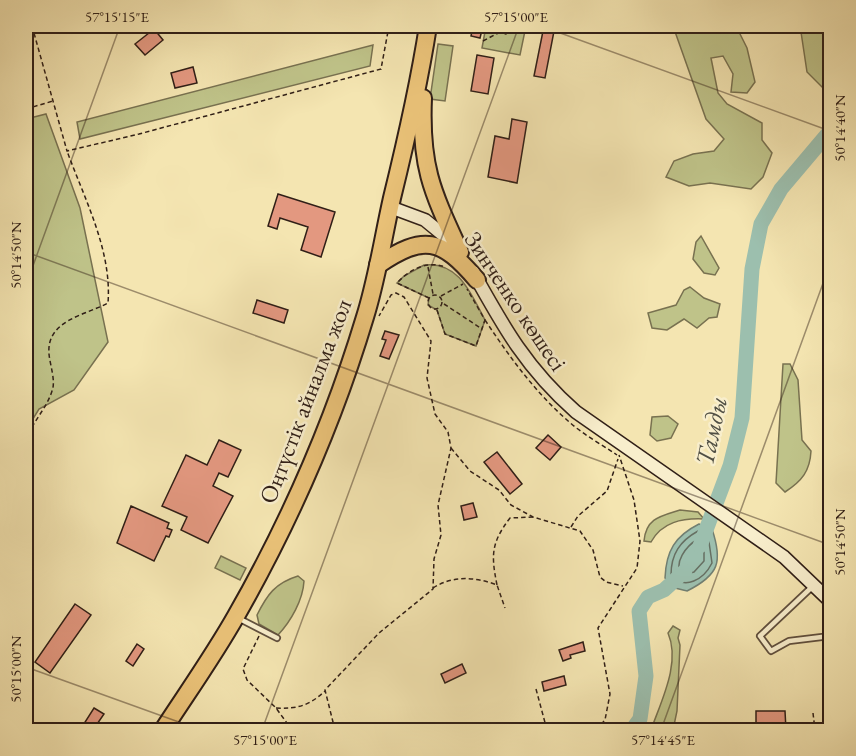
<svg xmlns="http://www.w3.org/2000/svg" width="856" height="756" font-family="'EB Garamond',serif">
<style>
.green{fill:#bfc389;stroke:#787150;stroke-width:1.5}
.water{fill:#9cbfae;stroke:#717f72;stroke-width:1.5}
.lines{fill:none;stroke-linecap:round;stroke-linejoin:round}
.shore{stroke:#666f62;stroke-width:1.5}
.river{stroke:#9cbfae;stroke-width:15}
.building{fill:#e39880;stroke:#301f17;stroke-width:1.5}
.lane-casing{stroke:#61503e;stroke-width:8}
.secondary-casing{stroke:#301f17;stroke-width:15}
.highway-casing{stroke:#301f17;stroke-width:20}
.path{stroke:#301f17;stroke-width:1.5;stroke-dasharray:4.5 3;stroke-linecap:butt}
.lane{stroke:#f8eecc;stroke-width:4.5}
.secondary{stroke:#f8eecc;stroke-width:12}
.highway{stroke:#eac278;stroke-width:16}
.ticks{fill:none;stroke:#301f17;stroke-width:1.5;stroke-opacity:0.45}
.labels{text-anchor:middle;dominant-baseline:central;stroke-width:5;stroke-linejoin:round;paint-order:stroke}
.street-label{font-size:24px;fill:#301f17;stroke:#f8eecc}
.water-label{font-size:26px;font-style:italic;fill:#504f44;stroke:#f8eecc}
.neatline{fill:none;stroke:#301f17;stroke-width:2}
.ticks-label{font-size:15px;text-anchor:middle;fill:#301f17}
</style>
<rect width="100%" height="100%" fill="#f4e5b1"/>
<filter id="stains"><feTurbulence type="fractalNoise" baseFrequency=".00333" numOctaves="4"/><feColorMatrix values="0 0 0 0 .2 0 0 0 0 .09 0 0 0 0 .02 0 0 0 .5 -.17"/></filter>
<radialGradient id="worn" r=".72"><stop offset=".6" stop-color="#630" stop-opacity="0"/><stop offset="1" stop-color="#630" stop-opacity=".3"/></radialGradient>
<g class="green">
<path d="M 486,26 L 526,26 L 520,55 L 482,48 Z"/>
<path d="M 673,26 L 736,26 L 747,48 L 755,82 L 747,93 L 731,92 L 733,74 L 723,56 L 711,58 L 718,93 L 727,104 L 762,123 L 762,140 L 772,153 L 763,177 L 751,189 L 710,183 L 689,186 L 666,177 L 674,161 L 693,154 L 714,151 L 724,139 L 706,119 Z"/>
<path d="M 805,26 L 830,26 L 830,95 L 807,72 L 801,32 Z"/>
<path d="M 438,44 L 453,46 L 445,101 L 430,99 Z"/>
<path d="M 373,45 L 370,66 L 80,139 L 77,122 Z"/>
<path d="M 46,114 L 80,208 L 108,342 L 74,390 L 39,409 L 26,430 L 26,119 Z"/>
<path d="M 701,236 L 719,268 L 715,275 L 704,273 L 693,259 L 696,242 Z"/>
<path d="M 424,265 C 459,261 471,294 485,320 L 476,346 L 445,334 L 437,310 L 428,305 L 429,298 L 397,283 L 404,276 Z"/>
<path d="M 690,287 L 704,298 L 720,304 L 717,317 L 709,318 L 697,328 L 684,319 L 667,330 L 652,328 L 648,313 L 676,305 L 684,290 Z"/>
<path d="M 783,364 L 790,364 L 798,380 L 802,440 L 811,451 C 810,471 802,481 785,492 L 776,483 Z"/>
<path d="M 668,416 L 678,424 L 671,438 L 657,441 L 650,435 L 652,417 Z"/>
<path d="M 680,510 L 698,512 L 704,519 C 682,518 662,522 651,542 L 644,541 C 646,518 661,516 680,510 Z"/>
<path d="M 221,556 L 246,568 L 240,580 L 215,568 Z"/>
<path d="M 298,576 L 304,581 C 303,600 291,621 278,635 L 259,624 L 257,615 C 267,595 275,583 298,576 Z"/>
<path d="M 673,626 L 680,630 L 678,638 L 680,645 L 677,711 L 673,730 L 651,730 C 661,701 681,663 668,633 Z"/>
</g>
<path class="water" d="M 699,524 L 712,529 C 723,562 719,575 687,591 L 675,588 L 665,578 C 666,551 675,536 699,524 Z"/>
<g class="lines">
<g class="shore">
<path d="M 698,531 L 708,535 L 712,563 C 704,579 685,591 671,575 C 671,554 680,541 698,531 Z"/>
<path d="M 698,539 L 704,546 L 704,561 L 694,572 L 682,575 C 673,563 686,546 698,539 Z"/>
</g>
<g class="river">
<path d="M 700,546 L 730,466 L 742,418 L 752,269 L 761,224 L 781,189 L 830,131"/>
<path d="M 632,730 L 640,719 L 646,676 L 639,611 L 648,597 L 664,590 L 685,571"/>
</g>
</g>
<g class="building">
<path d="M 473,26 L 483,26 L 480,38 L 471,36 Z"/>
<path d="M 544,26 L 555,26 L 545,78 L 534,76 Z"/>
<path d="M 154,29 L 163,40 L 145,55 L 135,44 Z"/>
<path d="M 477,55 L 494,58 L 488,94 L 471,91 Z"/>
<path d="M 193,67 L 197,83 L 175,88 L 171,73 Z"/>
<path d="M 512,119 L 527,122 L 517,183 L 488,177 L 495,136 L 509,139 Z"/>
<path d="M 278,194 L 335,212 L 321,257 L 301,250 L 308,227 L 280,218 L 277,229 L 268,226 Z"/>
<path d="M 257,300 L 288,310 L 284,323 L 253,313 Z"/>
<path d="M 385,331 L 399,335 L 389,359 L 380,356 L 386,340 L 382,339 Z"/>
<path d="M 548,435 L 561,447 L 550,460 L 536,448 Z"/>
<path d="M 219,440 L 241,450 L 228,477 L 219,473 L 213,486 L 233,496 L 208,543 L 181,530 L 187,517 L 162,506 L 186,455 L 207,465 Z"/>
<path d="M 497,452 L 522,484 L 510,494 L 484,462 Z"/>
<path d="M 473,503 L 477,517 L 464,520 L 461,506 Z"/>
<path d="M 131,506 L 169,523 L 167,528 L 172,530 L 169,537 L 166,536 L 154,561 L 117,543 Z"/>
<path d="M 75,604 L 91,615 L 50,673 L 35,662 Z"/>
<path d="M 583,642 L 585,651 L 570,655 L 571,658 L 563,661 L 559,650 Z"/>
<path d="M 137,644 L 144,649 L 133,666 L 126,661 Z"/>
<path d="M 462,664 L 466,673 L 445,683 L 441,674 Z"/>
<path d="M 564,676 L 566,685 L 544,691 L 542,682 Z"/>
<path d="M 94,708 L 104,714 L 93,730 L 80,730 Z"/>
<path d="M 756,711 L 785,711 L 786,730 L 756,730 Z"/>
</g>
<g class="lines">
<defs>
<g id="lane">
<path d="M 813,586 L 760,636 L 771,651 L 789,641 L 830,636"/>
<path d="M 238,618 L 277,638"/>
</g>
<g id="secondary">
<path d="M 390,207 L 425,220 L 453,243"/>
<path d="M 473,272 C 504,328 527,369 576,412 L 784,557 L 830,601"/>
</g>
<g id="highway">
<path d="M 423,98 C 420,167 432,191 460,252"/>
<path d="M 378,265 C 424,234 441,238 477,280"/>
<path d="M 163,730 C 187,693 214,655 236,616 C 289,523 334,420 365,317 C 377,279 383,238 392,198 C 406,141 419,84 428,26"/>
</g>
</defs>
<use href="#lane" class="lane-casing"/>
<use href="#secondary" class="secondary-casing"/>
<use href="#highway" class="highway-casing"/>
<g class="path">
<path d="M 32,26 L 67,151 L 139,134 L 381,69 L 389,26"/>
<path d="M 501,26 L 501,32 L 506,34 L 510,31 L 510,26"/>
<path d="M 512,29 L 525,32"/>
<path d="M 483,41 L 500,32"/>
<path d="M 26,109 L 53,101"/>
<path d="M 428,267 L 433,294"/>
<circle cx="435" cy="302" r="7"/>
<path d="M 441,296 L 463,284"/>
<path d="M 429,298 L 397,283 C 409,270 427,260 445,267"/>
<path d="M 444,304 L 482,329"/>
<path d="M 437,310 L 445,334 L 476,346 L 485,320 L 467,289"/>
<path d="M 485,320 C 509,356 534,391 567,420 C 582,434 601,444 617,455"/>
<path d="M 26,441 C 31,423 46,410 52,391 C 56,381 50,365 49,354 C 46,320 86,315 108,303 C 112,251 85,200 67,151"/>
<path d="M 451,448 L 470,471 L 499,490 L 511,505 L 533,517 L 580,531 L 593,550 L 600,577 L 606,582 L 623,586"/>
<path d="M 571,527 L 578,516 L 607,491 L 618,459"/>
<path d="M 497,585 C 491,555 491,543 510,518 L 533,517"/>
<path d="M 433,588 C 453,575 476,577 497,585 L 505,608"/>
<path d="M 259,636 L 243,669 L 247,680 L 276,708 L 292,730"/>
<path d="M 536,689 L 547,730"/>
<path d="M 276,708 C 297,709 309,706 325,691"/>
<path d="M 813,713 L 815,730"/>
<path d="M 335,730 L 325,690 L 379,633 L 433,589 L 434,559 L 441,535 L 438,505 L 451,448 L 448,432 L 435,414 L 427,378 L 431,341 L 404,297 L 396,293 L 391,295 L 379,316"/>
<path d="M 596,730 L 605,720 L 610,694 L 598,628 L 637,568 L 640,541 L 634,500 L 619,455"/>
</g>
<use href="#lane" class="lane"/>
<use href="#secondary" class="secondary"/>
<use href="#highway" class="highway"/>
</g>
<path class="ticks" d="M 541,26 L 830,131M 26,252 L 830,545M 26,285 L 120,26M 26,667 L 201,730M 262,730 L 519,26M 661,730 L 830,264"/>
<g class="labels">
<g class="street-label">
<text transform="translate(516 301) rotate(56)">Зинченко көшесі</text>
<text transform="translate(305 401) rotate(-69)">Оңтүстік айналма жол</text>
</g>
<g class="water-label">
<text transform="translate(711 431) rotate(-78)">Тамды</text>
</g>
</g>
<rect width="856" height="756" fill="none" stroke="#f4e5b1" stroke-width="66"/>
<rect x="33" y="33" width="790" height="690" class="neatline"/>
<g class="ticks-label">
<text x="117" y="22">57°15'15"E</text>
<text x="516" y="22">57°15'00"E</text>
<text transform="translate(840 128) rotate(-90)" y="5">50°14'40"N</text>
<text transform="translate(16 255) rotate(-90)" y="5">50°14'50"N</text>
<text transform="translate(840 542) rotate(-90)" y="5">50°14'50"N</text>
<text transform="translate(16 669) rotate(-90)" y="5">50°15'00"N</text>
<text x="265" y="745">57°15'00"E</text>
<text x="663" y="745">57°14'45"E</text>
</g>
<rect width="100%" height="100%" filter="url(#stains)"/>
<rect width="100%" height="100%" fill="url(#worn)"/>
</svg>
